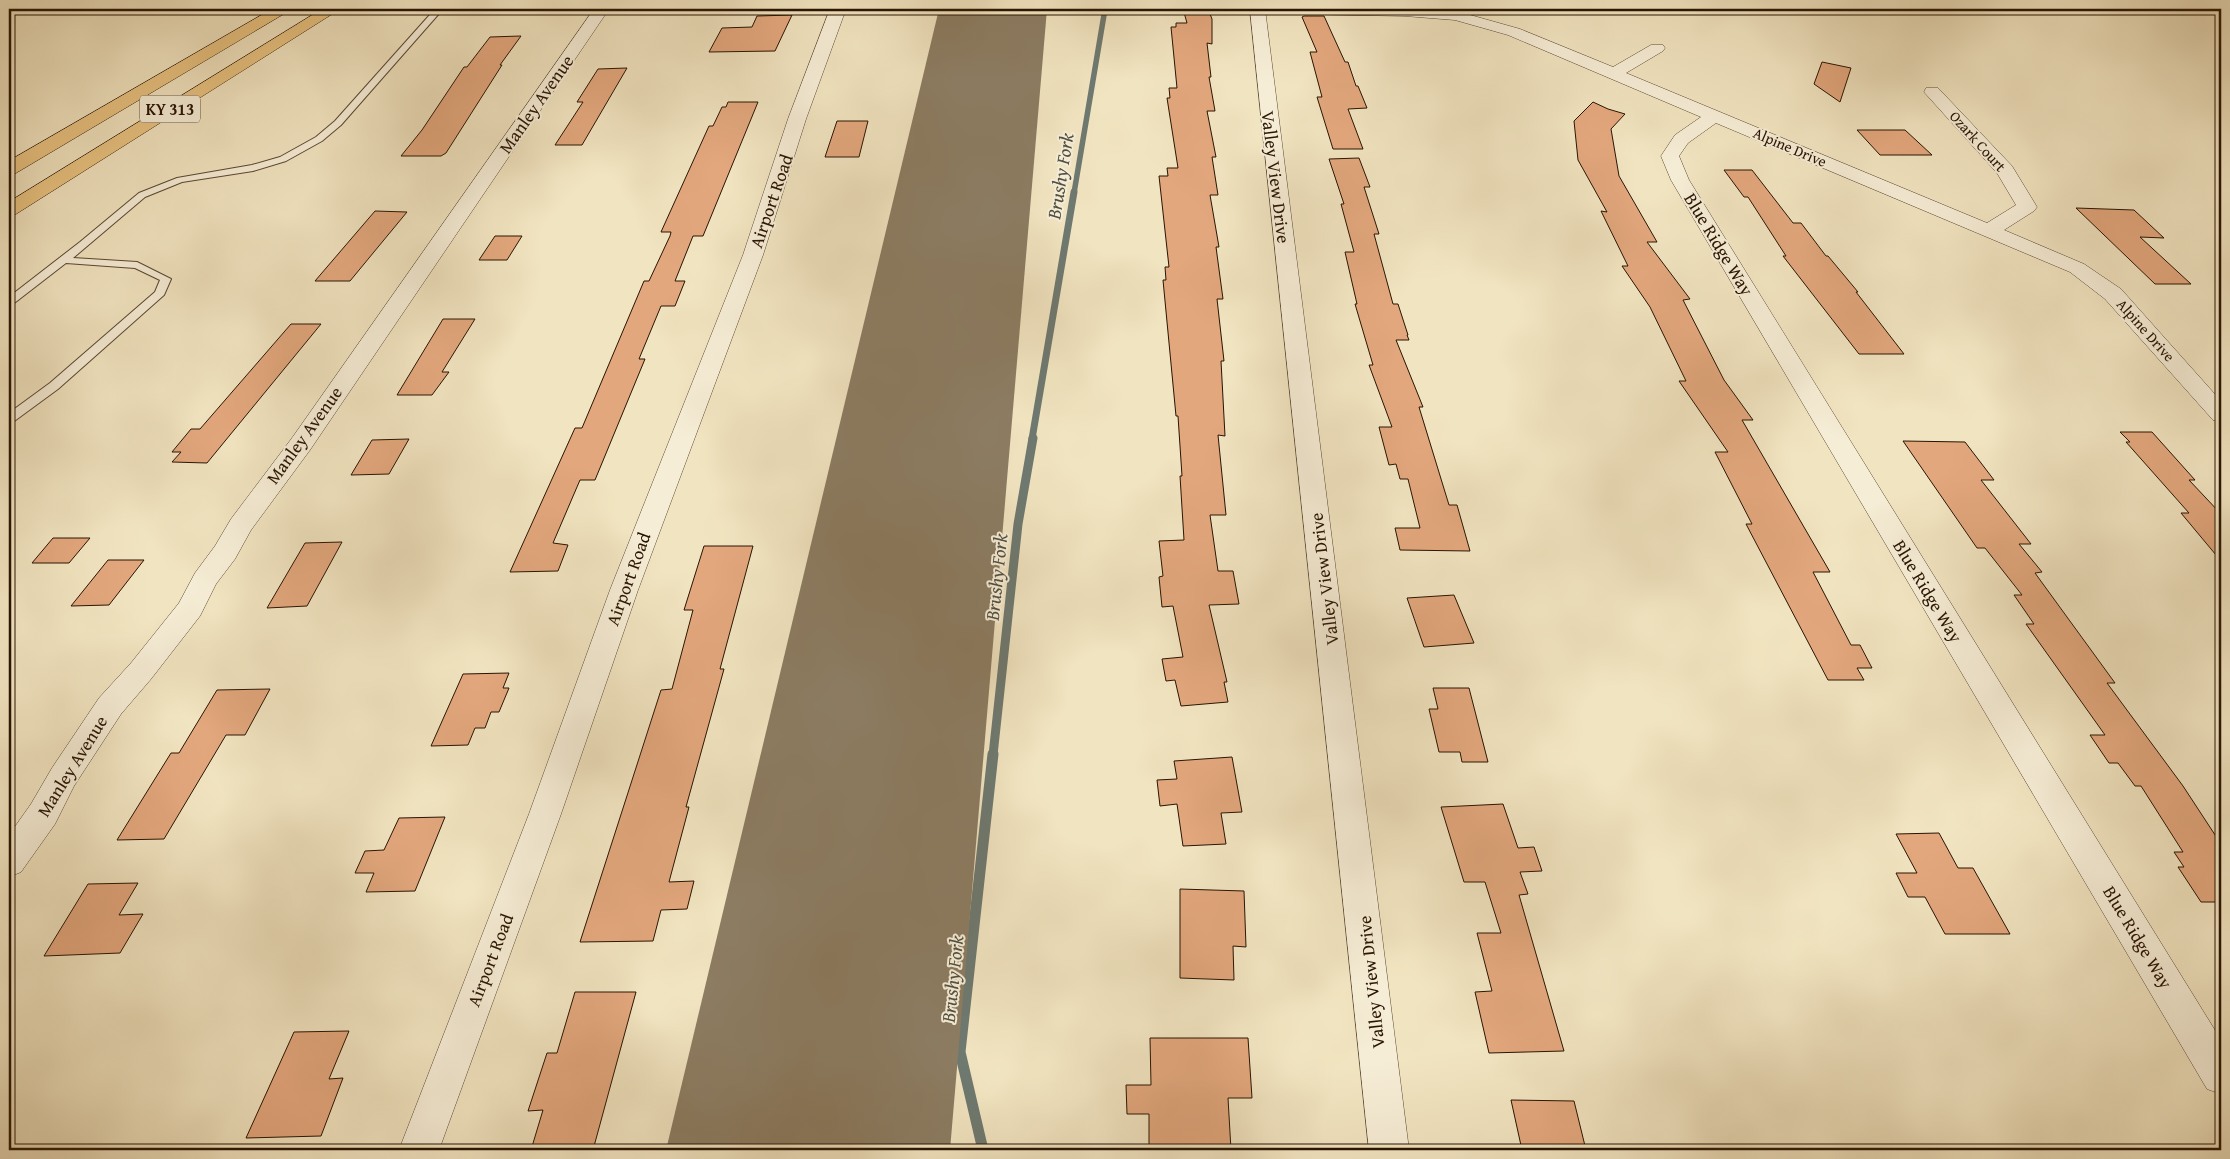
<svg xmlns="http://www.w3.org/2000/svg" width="2230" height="1159" font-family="'Gentium Book Plus',serif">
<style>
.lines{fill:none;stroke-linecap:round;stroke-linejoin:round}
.stream-far3{stroke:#6e7970;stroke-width:5.5}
.stream-far2{stroke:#6e7970;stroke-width:7}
.stream-far1{stroke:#6e7970;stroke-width:9}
.stream{stroke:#6e7970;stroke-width:11}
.runway{fill:#8c7c62;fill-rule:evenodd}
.building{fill:#e3a77d;stroke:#281403}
.lane-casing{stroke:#5a4832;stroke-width:2}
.street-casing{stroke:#5a4832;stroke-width:1}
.highway-casing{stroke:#281403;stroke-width:1}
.lane{fill:#f6edd6;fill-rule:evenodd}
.street{fill:#f6edd6;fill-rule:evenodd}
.highway{fill:#e8c280;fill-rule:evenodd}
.labels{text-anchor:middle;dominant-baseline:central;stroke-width:4;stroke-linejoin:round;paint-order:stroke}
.far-street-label{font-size:15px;fill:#281403;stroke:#f6edd6}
.shield{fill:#f6edd6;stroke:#665542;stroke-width:1}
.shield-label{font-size:16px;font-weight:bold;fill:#281403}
.street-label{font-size:18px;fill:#281403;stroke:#f6edd6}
.water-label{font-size:19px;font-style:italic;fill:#514f43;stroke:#f6edd6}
</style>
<rect width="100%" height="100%" fill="#f1e4c0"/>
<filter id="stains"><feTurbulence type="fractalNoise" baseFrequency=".004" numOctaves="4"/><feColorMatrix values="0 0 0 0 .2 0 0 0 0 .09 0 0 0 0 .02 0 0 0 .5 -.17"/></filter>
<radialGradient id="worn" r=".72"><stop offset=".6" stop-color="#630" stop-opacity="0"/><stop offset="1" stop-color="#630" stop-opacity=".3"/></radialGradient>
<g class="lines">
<path class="stream-far3" d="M 1074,193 L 1105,9"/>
<path class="stream-far2" d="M 1032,439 L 1074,192"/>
<path class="stream-far1" d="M 993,755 L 1018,524 L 1033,438"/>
<path class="stream" d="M 983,1150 L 960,1052 L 993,754"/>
<path class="runway" d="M 939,9 L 1047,9 L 950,1150 L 666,1150 Z"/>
</g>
<g class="building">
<path d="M 1183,9 L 1208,9 L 1212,19 L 1212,44 L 1207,43 L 1211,77 L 1209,77 L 1215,111 L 1207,111 L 1216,157 L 1212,157 L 1218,195 L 1210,195 L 1219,247 L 1216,247 L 1223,299 L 1217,299 L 1224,361 L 1221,361 L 1225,436 L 1218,435 L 1226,515 L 1210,515 L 1218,571 L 1233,571 L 1239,604 L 1209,605 L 1227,682 L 1224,682 L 1228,702 L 1181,706 L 1175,680 L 1166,681 L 1162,659 L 1183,657 L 1173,606 L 1162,607 L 1159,577 L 1163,576 L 1159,541 L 1184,540 L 1180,476 L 1182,476 L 1178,416 L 1176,416 L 1163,280 L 1166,280 L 1165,267 L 1169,267 L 1159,176 L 1168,176 L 1167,168 L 1178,168 L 1167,98 L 1170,98 L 1169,88 L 1177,88 L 1171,27 L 1176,27 L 1176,23 L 1187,23 Z"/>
<path d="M 792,15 L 775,51 L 709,52 L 722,28 L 752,27 L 757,16 Z"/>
<path d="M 1304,16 L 1324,16 L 1345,62 L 1348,62 L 1356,86 L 1358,86 L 1367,108 L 1348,109 L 1363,149 L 1333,149 L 1317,97 L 1322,97 L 1310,52 L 1317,52 L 1302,17 Z"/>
<path d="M 521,36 L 500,65 L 502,65 L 446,153 L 441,156 L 401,156 L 422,130 L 464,67 L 467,67 L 490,37 Z"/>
<path d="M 1822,62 L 1851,68 L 1840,102 L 1814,84 Z"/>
<path d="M 627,68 L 582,145 L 555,145 L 583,102 L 577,102 L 598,69 Z"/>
<path d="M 728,102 L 758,102 L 703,236 L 693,236 L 675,281 L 685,281 L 675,306 L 661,306 L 639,359 L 645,359 L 595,480 L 580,480 L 553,543 L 568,545 L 558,571 L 510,572 L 575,428 L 582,428 L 644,281 L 649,281 L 670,236 L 671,232 L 661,232 L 709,126 L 713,126 L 722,107 L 726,107 Z"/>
<path d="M 1593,102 L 1608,109 L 1625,114 L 1611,129 L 1619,176 L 1657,242 L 1647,242 L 1690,299 L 1683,300 L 1724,380 L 1753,420 L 1742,420 L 1830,572 L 1813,572 L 1851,645 L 1860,645 L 1872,668 L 1857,668 L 1864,680 L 1828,680 L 1746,524 L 1752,524 L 1715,452 L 1728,452 L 1679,381 L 1686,381 L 1650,307 L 1622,266 L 1628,266 L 1601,211 L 1607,212 L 1578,160 L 1574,121 Z"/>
<path d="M 837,121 L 868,121 L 859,157 L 825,157 Z"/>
<path d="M 1857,130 L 1905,130 L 1932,155 L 1880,155 Z"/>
<path d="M 1359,158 L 1370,187 L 1364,187 L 1379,234 L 1374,234 L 1393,304 L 1398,304 L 1408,335 L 1407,335 L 1409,340 L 1396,340 L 1423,407 L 1419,407 L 1449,505 L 1457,505 L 1470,551 L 1400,550 L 1395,528 L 1420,528 L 1408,479 L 1400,479 L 1396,464 L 1389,465 L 1379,427 L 1392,427 L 1369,365 L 1373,365 L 1355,304 L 1357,304 L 1345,252 L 1354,252 L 1341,204 L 1344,204 L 1329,159 Z"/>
<path d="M 1724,170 L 1752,170 L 1793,223 L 1801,223 L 1826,256 L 1828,256 L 1858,292 L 1856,292 L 1904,354 L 1859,354 L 1783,256 L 1786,256 L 1748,197 L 1744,197 Z"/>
<path d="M 2076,208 L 2134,210 L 2164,238 L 2140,237 L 2191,284 L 2155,284 Z"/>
<path d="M 375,211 L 407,212 L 350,281 L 315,281 Z"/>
<path d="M 495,236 L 522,236 L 507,260 L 479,260 Z"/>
<path d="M 443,319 L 475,319 L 442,372 L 449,372 L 432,395 L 397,395 Z"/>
<path d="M 291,324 L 321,324 L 207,463 L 172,462 L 181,452 L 172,452 L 191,429 L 200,429 Z"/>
<path d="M 2120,432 L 2152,432 L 2195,480 L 2189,480 L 2221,514 L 2221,561 L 2181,513 L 2189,513 L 2126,442 L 2130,442 Z"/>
<path d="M 409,439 L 389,474 L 351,475 L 372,440 Z"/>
<path d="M 1903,441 L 1965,442 L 1994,480 L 1981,480 L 2031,544 L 2019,544 L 2042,572 L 2035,573 L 2115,683 L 2107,683 L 2183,786 L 2221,844 L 2221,902 L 2201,902 L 2178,867 L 2184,867 L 2174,852 L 2183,852 L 2141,786 L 2135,786 L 2118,763 L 2109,763 L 2090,735 L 2105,735 L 2026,624 L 2034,624 L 2014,595 L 2022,595 L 1985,548 L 1977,548 Z"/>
<path d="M 53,538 L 90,538 L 69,563 L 32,563 Z"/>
<path d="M 342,542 L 307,606 L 267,608 L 305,543 Z"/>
<path d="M 704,546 L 753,546 L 720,669 L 724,669 L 686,807 L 689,807 L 669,882 L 694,881 L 687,909 L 661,910 L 653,941 L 580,942 L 661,690 L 672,689 L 693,610 L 684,610 Z"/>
<path d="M 108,560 L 144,560 L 109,605 L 71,606 Z"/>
<path d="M 1454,595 L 1474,643 L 1424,647 L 1407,598 Z"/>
<path d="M 509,673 L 503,688 L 509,688 L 499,712 L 491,712 L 485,728 L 475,728 L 468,745 L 431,746 L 463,674 Z"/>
<path d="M 1433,688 L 1469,688 L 1488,762 L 1462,762 L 1460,752 L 1439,752 L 1429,709 L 1438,709 Z"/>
<path d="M 270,689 L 245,735 L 226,735 L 164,839 L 117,840 L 171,753 L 179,753 L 217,690 Z"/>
<path d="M 1232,757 L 1242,812 L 1221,813 L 1226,844 L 1183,846 L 1177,804 L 1160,806 L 1157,780 L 1177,779 L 1174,761 Z"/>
<path d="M 1503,804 L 1518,848 L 1534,847 L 1542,871 L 1520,872 L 1528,894 L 1519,895 L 1564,1051 L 1489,1053 L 1475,992 L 1492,991 L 1477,933 L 1501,933 L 1485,882 L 1464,882 L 1441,807 Z"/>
<path d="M 445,817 L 415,891 L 366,892 L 374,873 L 355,873 L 365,851 L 384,850 L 399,818 Z"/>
<path d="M 1939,833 L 1958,868 L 1973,868 L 2010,934 L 1945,934 L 1925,897 L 1908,897 L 1896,873 L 1917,873 L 1896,834 Z"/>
<path d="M 138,883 L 119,915 L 143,914 L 120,953 L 44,956 L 88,884 Z"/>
<path d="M 1180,889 L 1244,891 L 1246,947 L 1233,946 L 1234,980 L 1180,978 Z"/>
<path d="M 575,992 L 636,992 L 593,1150 L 531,1150 L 543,1110 L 528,1111 L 547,1053 L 557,1053 Z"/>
<path d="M 349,1031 L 329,1079 L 343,1078 L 321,1136 L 246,1138 L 294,1032 Z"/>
<path d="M 1150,1038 L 1248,1038 L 1252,1098 L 1228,1098 L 1231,1150 L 1149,1150 L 1149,1114 L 1127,1114 L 1126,1085 L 1151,1085 Z"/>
<path d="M 1511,1100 L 1574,1101 L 1586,1150 L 1522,1150 Z"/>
</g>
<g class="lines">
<defs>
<path id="lane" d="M 435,9 L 443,9 L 341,125 L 322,141 L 286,161 L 253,171 L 182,182 L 145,197 L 73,258 L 137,262 L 171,279 L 164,295 L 58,389 L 13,422 L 9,423 L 9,413 L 50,383 L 155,292 L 160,280 L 135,268 L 66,263 L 13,304 L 9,305 L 9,297 L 80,242 L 139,193 L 177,178 L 252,165 L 280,157 L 316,137 L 335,121 Z"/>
<g id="street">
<path d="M 594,9 L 609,9 L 310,450 L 251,530 L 235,559 L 216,584 L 200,616 L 151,679 L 121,714 L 74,786 L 55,824 L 21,872 L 9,877 L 9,835 L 31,804 L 52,768 L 99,698 L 131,663 L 179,603 L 195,573 L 215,546 L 231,519 L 292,438 Z"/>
<path d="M 830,9 L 846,9 L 806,119 L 763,255 L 638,590 L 561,814 L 439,1150 L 399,1150 L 529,814 L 610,590 L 743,255 L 788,119 Z"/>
<path d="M 1250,9 L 1265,9 L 1409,1150 L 1369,1150 Z"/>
<path d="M 1289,9 L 1428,9 L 1456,11 L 1520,29 L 1613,67 L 1651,45 L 1663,45 L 1665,48 L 1663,51 L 1626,73 L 1987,223 L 2016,205 L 1997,173 L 1924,92 L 1926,88 L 1938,88 L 2012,166 L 2037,207 L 2034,211 L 2004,230 L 2084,264 L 2121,289 L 2221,401 L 2221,422 L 2213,420 L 2105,299 L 2070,272 L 1716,123 L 1688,143 L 1679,156 L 1689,180 L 2221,1040 L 2221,1094 L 2207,1089 L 1671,180 L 1661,156 L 1675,135 L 1701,117 L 1508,35 L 1455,20 L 1405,16 L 1297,14 L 1292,12 Z"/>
</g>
<g id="highway">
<path d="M 272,9 L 290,9 L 287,12 L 16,173 L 9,175 L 9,161 Z"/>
<path d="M 322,9 L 340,9 L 16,214 L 9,216 L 9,202 Z"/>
</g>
</defs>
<use href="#lane" class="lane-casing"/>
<use href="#street" class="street-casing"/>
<use href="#highway" class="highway-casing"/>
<use href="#lane" class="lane"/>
<use href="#street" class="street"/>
<use href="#highway" class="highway"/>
</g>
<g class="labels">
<g class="far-street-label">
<text transform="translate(1978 141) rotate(48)">Ozark Court</text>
<text transform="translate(1790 147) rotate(23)">Alpine Drive</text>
<text transform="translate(2146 330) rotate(48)">Alpine Drive</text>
</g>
<rect class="shield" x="140" y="95.5" width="60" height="27" rx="4"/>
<g class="shield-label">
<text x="170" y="109">KY 313</text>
</g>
<g class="street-label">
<text transform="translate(536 104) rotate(-55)">Manley Avenue</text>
<text transform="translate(1276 177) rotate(83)">Valley View Drive</text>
<text transform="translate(771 201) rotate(-71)">Airport Road</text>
<text transform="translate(1719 244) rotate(59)">Blue Ridge Way</text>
<text transform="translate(304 435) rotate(-54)">Manley Avenue</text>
<text transform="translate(628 579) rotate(-70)">Airport Road</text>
<text transform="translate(1324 579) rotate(-97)">Valley View Drive</text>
<text transform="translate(1928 591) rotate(59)">Blue Ridge Way</text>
<text transform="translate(72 766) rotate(-58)">Manley Avenue</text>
<text transform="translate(2138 937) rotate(59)">Blue Ridge Way</text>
<text transform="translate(490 960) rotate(-69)">Airport Road</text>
<text transform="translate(1371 982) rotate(-96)">Valley View Drive</text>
</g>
<g class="water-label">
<text transform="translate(1060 176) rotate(-81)">Brushy Fork</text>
<text transform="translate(996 577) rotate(-84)">Brushy Fork</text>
<text transform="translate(952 979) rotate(-84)">Brushy Fork</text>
</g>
</g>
<rect width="2230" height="1159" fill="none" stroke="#f1e4c0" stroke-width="30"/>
<rect x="10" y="10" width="2210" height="1139" fill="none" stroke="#281403" stroke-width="2.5"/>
<rect x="15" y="15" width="2200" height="1129" fill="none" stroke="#281403"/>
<rect width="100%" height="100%" filter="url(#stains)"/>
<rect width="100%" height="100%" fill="url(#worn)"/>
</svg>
